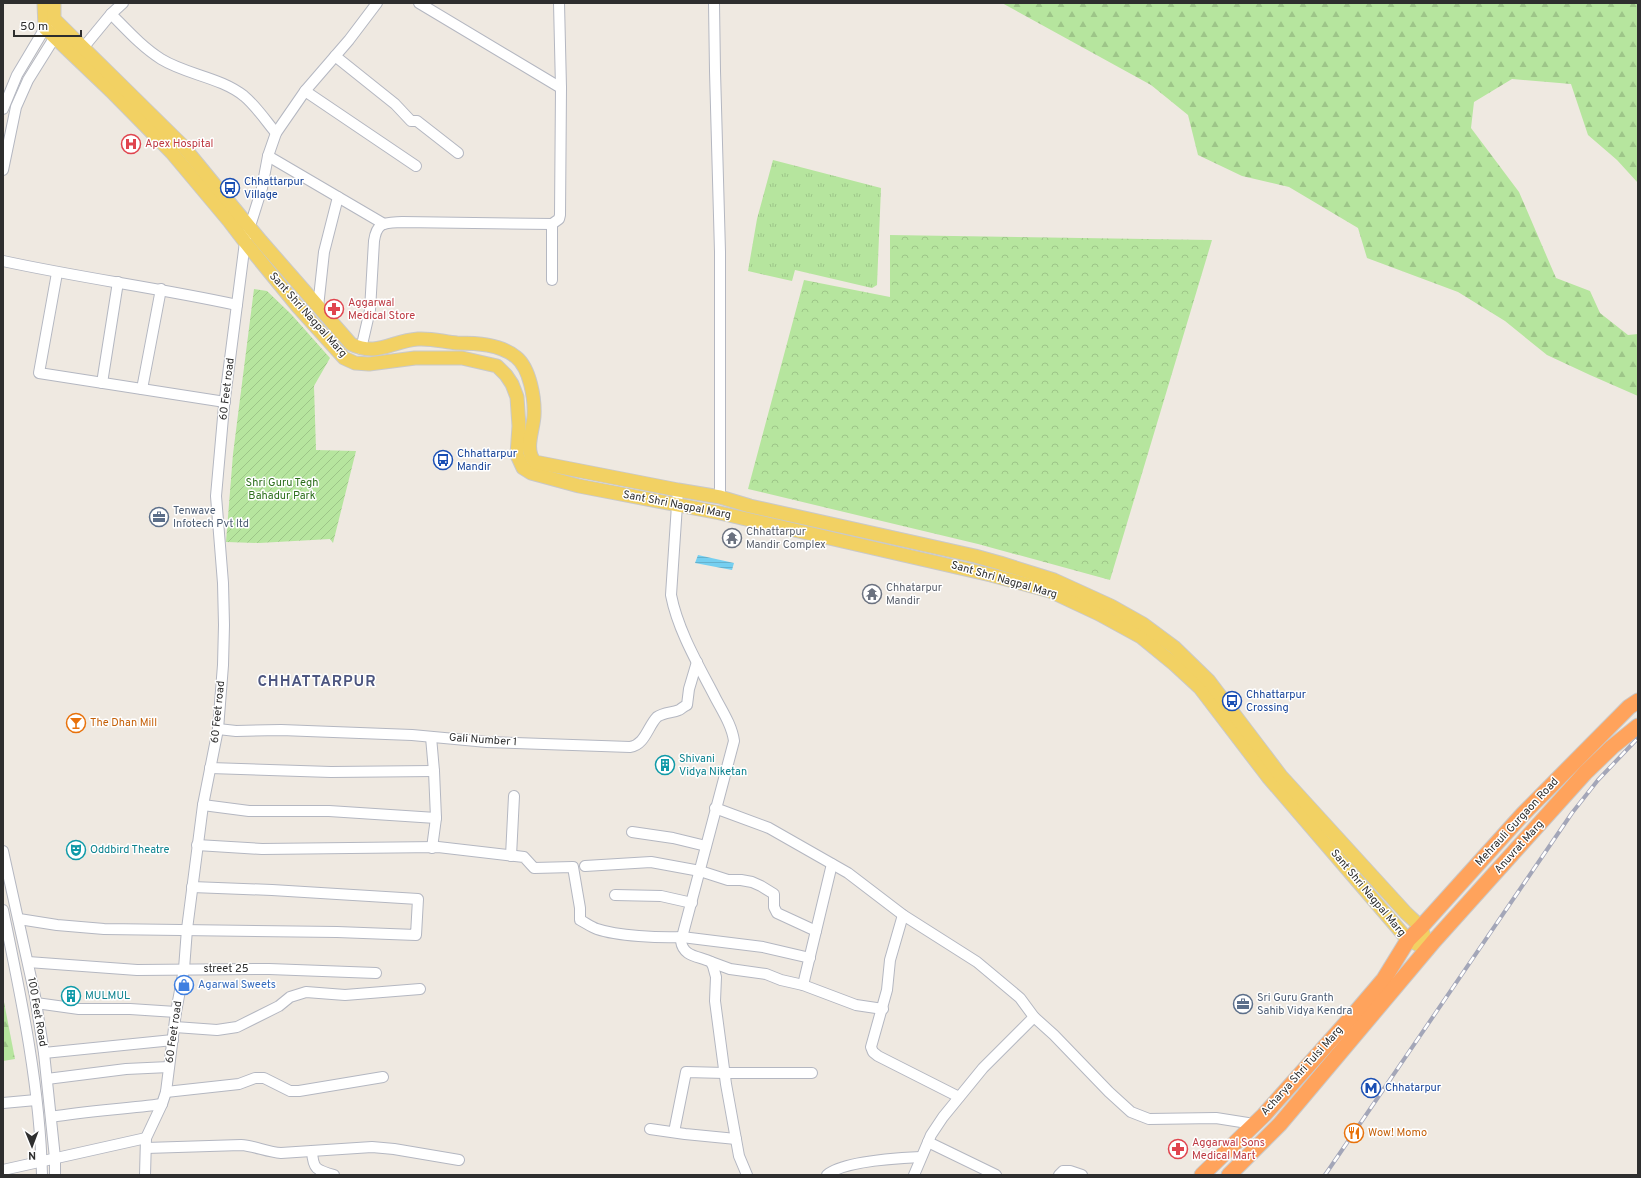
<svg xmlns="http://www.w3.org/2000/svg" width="1641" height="1178" font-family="Overpass,sans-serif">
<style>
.grass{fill:url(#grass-tufts)}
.forest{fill:url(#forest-firs)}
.park{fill:url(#park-crowns)}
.garden{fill:url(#garden-furrows)}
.water{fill:url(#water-rules)}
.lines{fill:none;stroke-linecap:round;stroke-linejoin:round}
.minor-casing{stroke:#b4b7c1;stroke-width:12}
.major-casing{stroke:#c9c9c9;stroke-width:15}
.highway-casing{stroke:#c9c9c9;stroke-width:17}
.minor{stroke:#fff;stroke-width:10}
.major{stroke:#f2d163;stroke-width:13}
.highway{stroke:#ffa35c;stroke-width:15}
.rail-casing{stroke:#a3a6b8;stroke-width:4}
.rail{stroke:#fff;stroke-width:2.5;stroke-dasharray:8;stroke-linecap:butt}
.labels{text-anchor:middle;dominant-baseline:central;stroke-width:3;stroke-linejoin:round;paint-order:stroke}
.health-label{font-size:11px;fill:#be3a42;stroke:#fff;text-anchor:start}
.transit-label{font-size:11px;fill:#164399;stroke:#fff;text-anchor:start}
.street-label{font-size:11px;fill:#2e2e2e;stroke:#fff}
.park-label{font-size:11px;fill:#2c6e1b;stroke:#fff}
.service-label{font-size:11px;fill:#4e5e75;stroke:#fff;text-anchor:start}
.worship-label{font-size:11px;fill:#5b616d;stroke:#fff;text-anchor:start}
.food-label{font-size:11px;fill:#c56008;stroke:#fff;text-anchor:start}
.culture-label{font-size:11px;fill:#0d838f;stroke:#fff;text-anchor:start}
.shop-label{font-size:11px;fill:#366cbe;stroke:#fff;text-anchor:start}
.district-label{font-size:15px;font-weight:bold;letter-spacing:1px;fill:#4d5680;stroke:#fff}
</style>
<defs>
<pattern id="grass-tufts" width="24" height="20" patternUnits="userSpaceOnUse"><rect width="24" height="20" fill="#b6e59e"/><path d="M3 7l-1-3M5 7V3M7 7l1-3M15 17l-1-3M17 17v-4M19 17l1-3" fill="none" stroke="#9dc588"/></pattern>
<pattern id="forest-firs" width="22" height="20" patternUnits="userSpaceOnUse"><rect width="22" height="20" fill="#b6e59e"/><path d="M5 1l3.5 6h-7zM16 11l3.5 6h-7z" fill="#9dc588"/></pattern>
<pattern id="park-crowns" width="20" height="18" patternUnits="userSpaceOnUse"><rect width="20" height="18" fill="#b6e59e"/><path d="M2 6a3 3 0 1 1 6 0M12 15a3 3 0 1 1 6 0" fill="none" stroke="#9dc588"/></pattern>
<pattern id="garden-furrows" width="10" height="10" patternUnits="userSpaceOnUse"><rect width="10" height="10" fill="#b6e59e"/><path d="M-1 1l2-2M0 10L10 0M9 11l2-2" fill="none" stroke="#9dc588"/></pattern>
<pattern id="water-rules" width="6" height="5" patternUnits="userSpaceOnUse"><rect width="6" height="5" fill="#75cff0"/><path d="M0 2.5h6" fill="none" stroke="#66b2ce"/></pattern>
</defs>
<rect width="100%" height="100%" fill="#efe9e1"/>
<path class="grass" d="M 773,160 L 881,188 L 877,285 L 872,288 L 795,270 L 792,281 L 748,271 L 757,219 Z"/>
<g class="forest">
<path d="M 1002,3 L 1638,3 L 1638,183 L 1617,160 L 1588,135 L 1571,84 L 1512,79 L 1474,102 L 1471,128 L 1519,192 L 1556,278 L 1590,291 L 1600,313 L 1628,335 L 1638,334 L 1638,396 L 1590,375 L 1547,355 L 1505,321 L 1458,292 L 1367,258 L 1358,228 L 1289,187 L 1242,176 L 1198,155 L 1188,115 L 1151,85 Z"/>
<path d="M 3,997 L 15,1059 L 3,1061 Z"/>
</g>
<path class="park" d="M 890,235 L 1212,240 L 1110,580 L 978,544 L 748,489 L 804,280 L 890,297 Z"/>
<path class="garden" d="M 254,289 L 267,291 L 291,314 L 330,358 L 314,386 L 316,450 L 356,451 L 333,543 L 330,539 L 259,543 L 226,542 L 233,454 Z"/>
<path class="water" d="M 698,555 L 734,563 L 732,570 L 695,563 Z"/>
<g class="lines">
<defs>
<g id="minor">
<path d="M 419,3 L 561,88"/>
<path d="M 714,3 L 715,71 L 720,252 L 720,497"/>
<path d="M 111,14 C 127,30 142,47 161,59 C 187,75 220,77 244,96 C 256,106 266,121 276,133"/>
<path d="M 83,48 L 111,14 L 123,3"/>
<path d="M 335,56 L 395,104 L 411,121 L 417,121 L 458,153"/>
<path d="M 305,91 L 416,166"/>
<path d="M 3,109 L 17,75 L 45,28 L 50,23"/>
<path d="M 268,156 L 384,224"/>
<path d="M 3,170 L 16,107 L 28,80 L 58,32"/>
<path d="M 552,224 L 552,280"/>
<path d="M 3,261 C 81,278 159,288 237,305"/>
<path d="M 57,273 L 39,373 L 225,402"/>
<path d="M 318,307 L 324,252 L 338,197"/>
<path d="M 361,349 L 370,310 L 374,241 C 377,221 385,223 402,222 L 552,224 L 559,219 L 560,215 L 561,88 L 559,3"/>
<path d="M 102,383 L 118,282"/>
<path d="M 142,389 L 161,289"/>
<path d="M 678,490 L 671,595 C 678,631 699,666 716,699 C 723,712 732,726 734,741 L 681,941 C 683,957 699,956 711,962 L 713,966 L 716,977 L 715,1001 L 726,1084 L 739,1156 L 747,1175"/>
<path d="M 218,729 L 236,731 L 281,730 L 412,735 L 487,742 L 630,747 C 645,745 648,726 657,717 C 664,712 672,713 679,710 C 681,709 684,706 687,705 L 689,689 L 697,662"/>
<path d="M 431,737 L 434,771 L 436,818 L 432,848"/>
<path d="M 210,768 L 331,772 L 434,771"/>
<path d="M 203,805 L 249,811 L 329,811 L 436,818"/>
<path d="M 715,808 L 769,828 L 848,873 L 903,915 L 977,962 L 1020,998 L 1034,1017 L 1054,1035 L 1109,1092 L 1131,1112 L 1149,1119 L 1216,1118 L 1254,1124"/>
<path d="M 632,832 L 673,838 L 706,846"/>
<path d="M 197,845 L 262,849 L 438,847 L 524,857 L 534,868 L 573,867 L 580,908 L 580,920 C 586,923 591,927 597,929 C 617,936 660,938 682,937 L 763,947 L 810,958"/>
<path d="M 3,851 L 35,996 L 44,1053 L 55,1158 L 55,1175"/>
<path d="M 511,856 L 514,796"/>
<path d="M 585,866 L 651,862 L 700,871 L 728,880 L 741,880 L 752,882 L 761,886 L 774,894 L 774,907 L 777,913 L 816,931"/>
<path d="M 615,895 L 661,896 L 692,903"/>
<path d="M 3,910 C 21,997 40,1086 42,1175"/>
<path d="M 903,915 L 890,960 L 887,990 L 871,1047 L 873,1052 L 878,1056 L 959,1097"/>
<path d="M 19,919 L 57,925 L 104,929 L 337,932 L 416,935 L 418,899 L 272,890 L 192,887"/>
<path d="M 28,962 L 137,970 L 269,969 L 376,973"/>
<path d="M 711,962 L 730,969 L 766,974 L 781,980 L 803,985 L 856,1005 L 883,1009"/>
<path d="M 803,985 L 832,864"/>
<path d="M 36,1003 L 79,1009 L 130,1009 L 176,1012"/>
<path d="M 175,1027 L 217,1030 L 237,1027 L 279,1006 L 290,997 L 306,992 L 345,995 L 420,989"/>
<path d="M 44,1053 L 173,1040"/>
<path d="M 47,1079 L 126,1069 L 169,1067"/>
<path d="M 166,1092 L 239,1084 L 255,1078 L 264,1078 L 290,1091 L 299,1091 L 383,1077"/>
<path d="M 3,1103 L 36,1100"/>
<path d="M 51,1117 C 88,1111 125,1109 162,1104"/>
<path d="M 650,1129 L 685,1134 L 736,1139"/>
<path d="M 674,1132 L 686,1072 L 725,1073 L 812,1073"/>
<path d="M 928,1142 L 996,1175"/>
<path d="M 146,1148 L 241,1145 C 255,1146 267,1152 281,1153 L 372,1147 L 394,1149 L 459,1160"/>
<path d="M 312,1151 C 313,1169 316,1170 334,1175"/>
<path d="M 3,1170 L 146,1138"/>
<path d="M 145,1175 L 146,1138 L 162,1104 L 166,1092 L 176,1012 L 184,969 L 187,929 L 203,805 L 218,729 L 223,665 L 224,625 L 223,583 L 216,496 L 224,406 L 245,242 L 262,188 L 268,156 L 276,133 L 305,91 L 349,40 L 377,3"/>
<path d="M 827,1175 C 843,1161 899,1158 921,1157"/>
<path d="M 914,1175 L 931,1135 L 943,1117 L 983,1068 L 1034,1017"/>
<path d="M 1059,1175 L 1063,1171 L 1070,1171 L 1082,1175"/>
</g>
<g id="major">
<path d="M 44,3 L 45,28 L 111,91 L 172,153 L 229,221 L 245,242 L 298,307 L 344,358 L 355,363 L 369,364 L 415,358 L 462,358 L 497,366 L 506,375 L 512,384 L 517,397 L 519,426 L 517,455 L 523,468 L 531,473 L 579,486 L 720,513 L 991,575 L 1050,591 L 1099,614 L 1141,637 L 1174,664 L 1200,688 L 1268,777 L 1408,940 L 1428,949"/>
<path d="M 54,3 L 54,19 L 183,146 L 261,241 L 351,344 C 377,357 391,341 418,339 C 431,338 445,342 457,343 C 476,343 500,344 516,357 C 530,368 535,399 534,416 C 533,431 524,450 535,462 L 678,490 L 720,497 L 750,506 L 975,556 L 1000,563 L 1054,580 L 1111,606 L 1143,624 L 1174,647 L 1209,681 L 1281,776 L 1406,913 L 1421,927 L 1428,949"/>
</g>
<g id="highway">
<path d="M 1202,1175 L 1264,1115 L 1355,1013 L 1384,979 L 1408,940 L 1421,927 L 1523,814 L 1629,707 L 1638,701"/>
<path d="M 1229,1175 L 1280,1124 L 1434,941 L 1585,773 L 1612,747 L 1638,726"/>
</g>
</defs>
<use href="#minor" class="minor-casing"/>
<use href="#major" class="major-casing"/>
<use href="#highway" class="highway-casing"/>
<use href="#minor" class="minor"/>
<use href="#major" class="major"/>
<use href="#highway" class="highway"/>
<defs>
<path id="rail" d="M 1325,1175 L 1572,813 L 1598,780 L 1638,738"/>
</defs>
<use href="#rail" class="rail-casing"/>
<use href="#rail" class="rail"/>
</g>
<defs>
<symbol id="hospital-ring" viewBox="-11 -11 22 22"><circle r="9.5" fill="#fff" stroke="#e0444e" stroke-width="1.5"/><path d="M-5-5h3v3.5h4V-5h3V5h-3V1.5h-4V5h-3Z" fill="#e0444e"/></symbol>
<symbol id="bus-ring" viewBox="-11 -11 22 22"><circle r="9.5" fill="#fff" stroke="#1a4fb4" stroke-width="1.5"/><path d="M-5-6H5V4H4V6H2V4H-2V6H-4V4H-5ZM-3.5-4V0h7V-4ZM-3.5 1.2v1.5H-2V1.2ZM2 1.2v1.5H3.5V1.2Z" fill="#1a4fb4"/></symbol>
<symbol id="pharmacy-ring" viewBox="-11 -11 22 22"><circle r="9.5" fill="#fff" stroke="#e0444e" stroke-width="1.5"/><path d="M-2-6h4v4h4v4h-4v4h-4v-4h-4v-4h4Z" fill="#e0444e"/></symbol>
<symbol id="office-ring" viewBox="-11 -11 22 22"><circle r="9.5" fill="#fff" stroke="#5c6f8a" stroke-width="1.5"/><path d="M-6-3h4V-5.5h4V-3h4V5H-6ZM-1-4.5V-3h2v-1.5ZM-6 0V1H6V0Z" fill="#5c6f8a"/></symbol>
<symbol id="temple-ring" viewBox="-11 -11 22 22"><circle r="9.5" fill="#fff" stroke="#6b7280" stroke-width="1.5"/><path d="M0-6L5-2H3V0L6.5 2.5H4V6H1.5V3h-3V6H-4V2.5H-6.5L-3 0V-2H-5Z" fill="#6b7280"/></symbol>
<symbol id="bar-ring" viewBox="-11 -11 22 22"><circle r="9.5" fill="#fff" stroke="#e8710a" stroke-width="1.5"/><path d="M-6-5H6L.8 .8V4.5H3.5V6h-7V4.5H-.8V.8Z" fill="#e8710a"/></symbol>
<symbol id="building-ring" viewBox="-11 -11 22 22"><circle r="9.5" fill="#fff" stroke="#0f9aa8" stroke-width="1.5"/><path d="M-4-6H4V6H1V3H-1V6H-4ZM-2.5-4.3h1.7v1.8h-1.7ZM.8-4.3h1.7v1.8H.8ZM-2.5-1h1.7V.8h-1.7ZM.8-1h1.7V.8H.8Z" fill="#0f9aa8"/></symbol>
<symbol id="theatre-ring" viewBox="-11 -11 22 22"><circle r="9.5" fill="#fff" stroke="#0f9aa8" stroke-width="1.5"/><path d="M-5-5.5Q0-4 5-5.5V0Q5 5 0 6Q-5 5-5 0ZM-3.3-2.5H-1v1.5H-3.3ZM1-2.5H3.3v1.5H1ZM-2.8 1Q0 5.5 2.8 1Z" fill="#0f9aa8"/></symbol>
<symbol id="shop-ring" viewBox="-11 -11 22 22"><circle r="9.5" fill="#fff" stroke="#3f7fe0" stroke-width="1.5"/><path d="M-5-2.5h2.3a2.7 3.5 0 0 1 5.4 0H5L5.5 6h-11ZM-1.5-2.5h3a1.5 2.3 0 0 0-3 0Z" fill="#3f7fe0"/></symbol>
<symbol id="metro-ring" viewBox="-11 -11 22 22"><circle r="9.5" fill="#fff" stroke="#1a4fb4" stroke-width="1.5"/><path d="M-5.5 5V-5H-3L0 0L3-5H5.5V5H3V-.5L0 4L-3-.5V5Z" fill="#1a4fb4"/></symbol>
<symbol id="restaurant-ring" viewBox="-11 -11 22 22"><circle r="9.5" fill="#fff" stroke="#e8710a" stroke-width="1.5"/><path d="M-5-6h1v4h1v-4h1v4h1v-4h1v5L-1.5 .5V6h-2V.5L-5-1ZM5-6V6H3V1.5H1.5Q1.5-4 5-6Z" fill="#e8710a"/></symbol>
</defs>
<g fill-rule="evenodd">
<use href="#hospital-ring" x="120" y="133" width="22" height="22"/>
<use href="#bus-ring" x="219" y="177" width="22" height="22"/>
<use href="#pharmacy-ring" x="323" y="298" width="22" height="22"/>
<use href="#bus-ring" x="432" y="449" width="22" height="22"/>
<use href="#office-ring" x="148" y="506" width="22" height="22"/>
<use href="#temple-ring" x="721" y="527" width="22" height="22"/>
<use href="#temple-ring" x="861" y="583" width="22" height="22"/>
<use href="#bus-ring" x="1221" y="690" width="22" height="22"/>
<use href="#bar-ring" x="65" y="712" width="22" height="22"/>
<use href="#building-ring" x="654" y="754" width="22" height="22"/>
<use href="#theatre-ring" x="65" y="839" width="22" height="22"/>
<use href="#shop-ring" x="173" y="974" width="22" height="22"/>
<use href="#building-ring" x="60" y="985" width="22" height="22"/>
<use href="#office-ring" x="1232" y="993" width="22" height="22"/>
<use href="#metro-ring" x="1360" y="1077" width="22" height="22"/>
<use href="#restaurant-ring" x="1343" y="1122" width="22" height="22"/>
<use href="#pharmacy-ring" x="1167" y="1138" width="22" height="22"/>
</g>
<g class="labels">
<g class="health-label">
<text x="145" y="144">Apex Hospital</text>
<text x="348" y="303">Aggarwal<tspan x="348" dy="13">Medical Store</tspan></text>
<text x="1192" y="1143">Aggarwal Sons<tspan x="1192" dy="13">Medical Mart</tspan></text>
</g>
<g class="transit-label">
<text x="244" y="182">Chhattarpur<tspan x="244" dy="13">Village</tspan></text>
<text x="457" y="454">Chhattarpur<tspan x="457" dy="13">Mandir</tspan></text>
<text x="1246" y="695">Chhattarpur<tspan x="1246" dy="13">Crossing</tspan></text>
<text x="1385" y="1088">Chhatarpur</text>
</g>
<g class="street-label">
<text transform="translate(308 315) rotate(48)">Sant Shri Nagpal Marg</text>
<text transform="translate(227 389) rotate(-83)">60 Feet road</text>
<text transform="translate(677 505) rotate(11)">Sant Shri Nagpal Marg</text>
<text transform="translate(1004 580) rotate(16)">Sant Shri Nagpal Marg</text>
<text transform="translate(218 712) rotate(-84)">60 Feet road</text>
<text transform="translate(483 740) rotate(4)">Gali Number 1</text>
<text transform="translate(1517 822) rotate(-47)">Mehrauli Gurgaon Road</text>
<text transform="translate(1519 847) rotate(-48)">Anuvrat Marg</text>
<text transform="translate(1368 893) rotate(50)">Sant Shri Nagpal Marg</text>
<text x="226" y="969">street 25</text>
<text transform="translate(37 1012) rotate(80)">100 Feet Road</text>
<text transform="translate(174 1032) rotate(-82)">60 Feet road</text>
<text transform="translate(1302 1071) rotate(-48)">Acharya Shri Tulsi Marg</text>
</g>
<g class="park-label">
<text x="282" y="483">Shri Guru Tegh<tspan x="282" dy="13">Bahadur Park</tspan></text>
</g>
<g class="service-label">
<text x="173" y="511">Tenwave<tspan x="173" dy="13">Infotech Pvt ltd</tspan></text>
<text x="1257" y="998">Sri Guru Granth<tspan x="1257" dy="13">Sahib Vidya Kendra</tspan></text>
</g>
<g class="worship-label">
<text x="746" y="532">Chhattarpur<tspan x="746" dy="13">Mandir Complex</tspan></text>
<text x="886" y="588">Chhatarpur<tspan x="886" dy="13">Mandir</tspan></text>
</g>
<g class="food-label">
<text x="90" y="723">The Dhan Mill</text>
<text x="1368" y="1133">Wow! Momo</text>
</g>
<g class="culture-label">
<text x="679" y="759">Shivani<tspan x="679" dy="13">Vidya Niketan</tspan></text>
<text x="90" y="850">Oddbird Theatre</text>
<text x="85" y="996">MULMUL</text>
</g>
<g class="shop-label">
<text x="198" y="985">Agarwal Sweets</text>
</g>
<g class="district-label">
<text x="317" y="682">CHHATTARPUR</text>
</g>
</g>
<rect width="1641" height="1178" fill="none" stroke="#2e2e2e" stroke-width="8"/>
<g transform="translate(32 1146) rotate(179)" stroke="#ffffff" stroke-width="3" paint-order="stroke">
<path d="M0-3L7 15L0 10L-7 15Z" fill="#2e2e2e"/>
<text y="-6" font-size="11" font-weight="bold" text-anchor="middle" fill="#2e2e2e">N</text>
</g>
<path d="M14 30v6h67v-6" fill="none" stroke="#2e2e2e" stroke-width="2"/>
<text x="20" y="30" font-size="12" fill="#2e2e2e" stroke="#ffffff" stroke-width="3" paint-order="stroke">50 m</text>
</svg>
